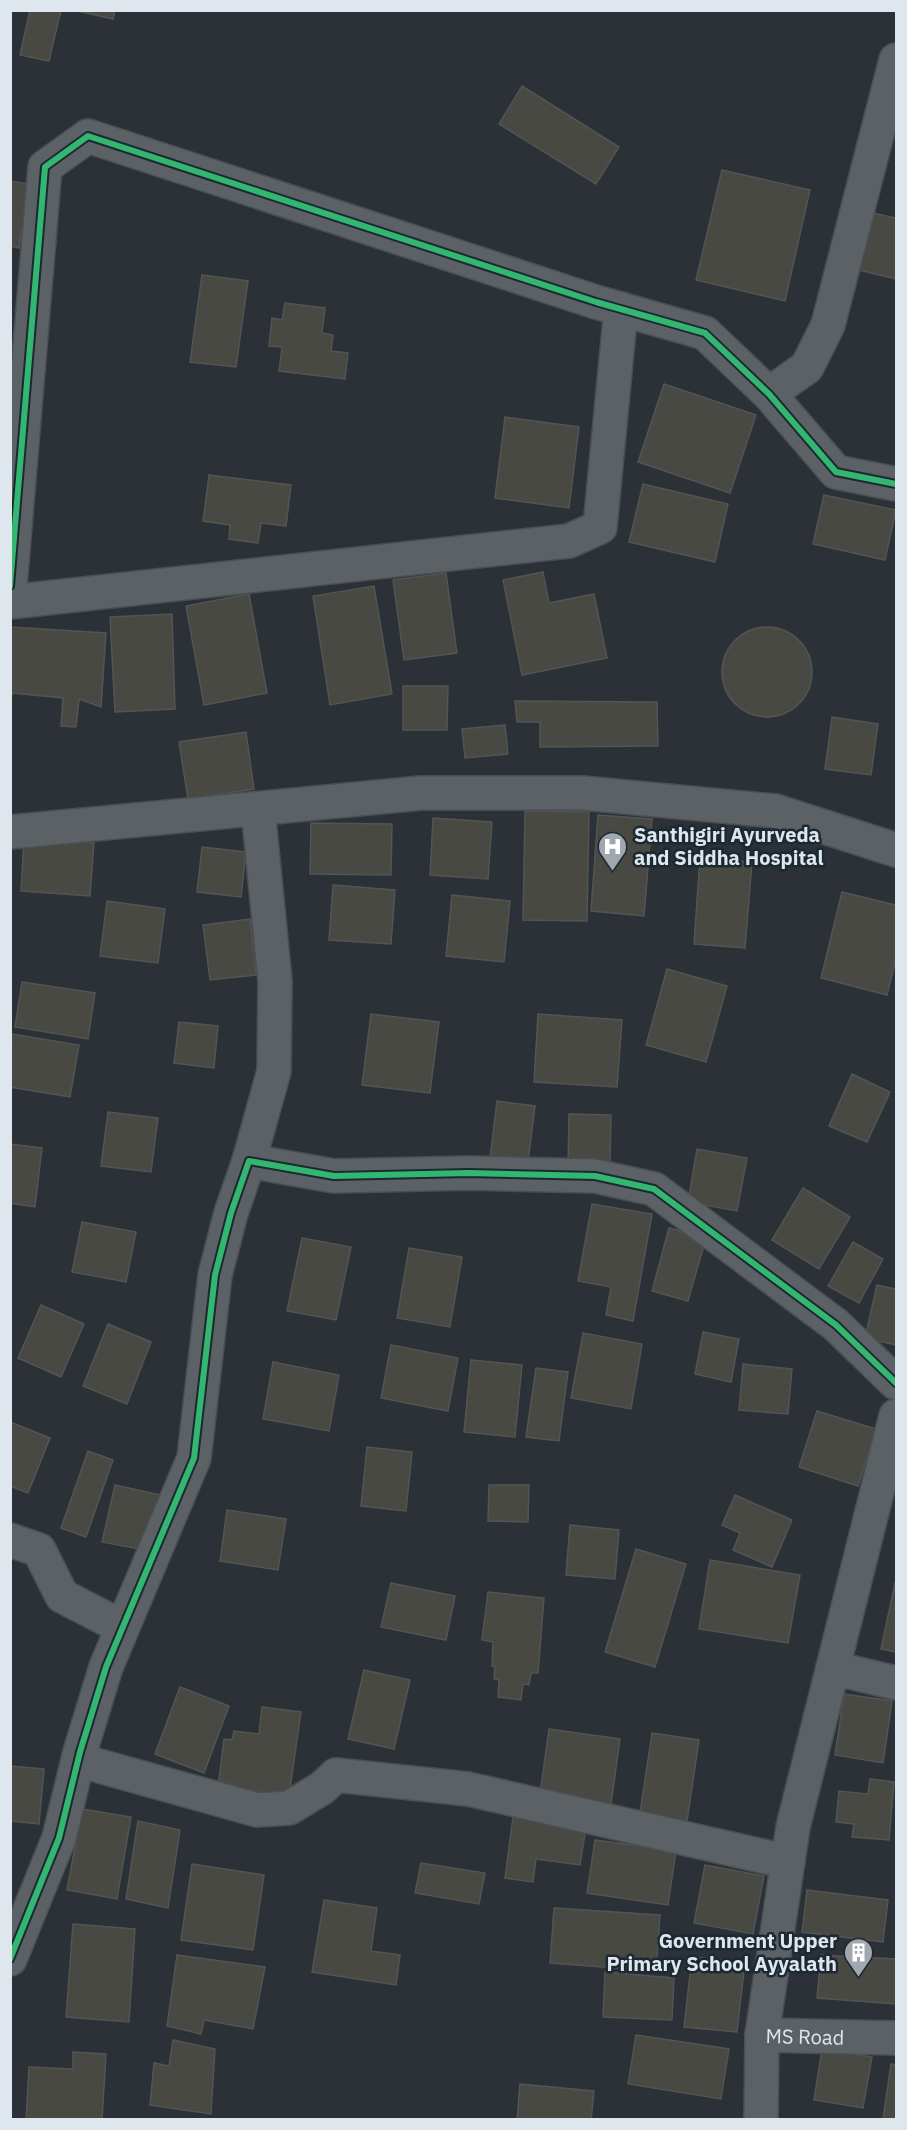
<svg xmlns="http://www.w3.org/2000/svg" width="907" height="2130" font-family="'IBM Plex Sans',sans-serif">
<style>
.building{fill:#474942;stroke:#525554;stroke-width:1.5}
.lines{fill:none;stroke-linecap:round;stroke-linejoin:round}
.minor-casing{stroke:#494f54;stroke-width:36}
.minor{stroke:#5c6166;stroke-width:33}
.cycleway-casing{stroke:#1c2832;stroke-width:10}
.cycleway{stroke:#33b770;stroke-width:6}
.labels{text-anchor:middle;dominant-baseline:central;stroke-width:5;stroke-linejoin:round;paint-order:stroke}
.poi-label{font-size:20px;font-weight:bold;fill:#dfe7ee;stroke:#1c2832;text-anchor:start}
.street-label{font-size:20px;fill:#dfe7ee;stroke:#1c2832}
</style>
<rect width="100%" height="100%" fill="#2b3137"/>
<g class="building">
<path d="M 30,10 L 61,10 L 49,61 L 20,55 Z"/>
<path d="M 73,10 L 115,10 L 113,19 Z"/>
<path d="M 522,86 L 619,147 L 596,184 L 499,124 Z"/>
<path d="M 722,170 L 810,190 L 785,301 L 696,280 Z"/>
<path d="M 10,181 L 29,184 L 19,248 L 10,246 Z"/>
<path d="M 859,210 L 896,218 L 896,279 L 846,267 Z"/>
<path d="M 202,275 L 248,281 L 236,367 L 190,362 Z"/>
<path d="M 285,303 L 325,308 L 322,333 L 333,335 L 331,351 L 348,353 L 345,379 L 279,371 L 282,347 L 269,346 L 272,318 L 282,320 Z"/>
<path d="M 664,384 L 756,415 L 730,493 L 638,462 Z"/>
<path d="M 505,417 L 579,427 L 569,508 L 495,498 Z"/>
<path d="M 209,475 L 291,485 L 286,526 L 261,523 L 258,543 L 229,539 L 230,525 L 203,521 Z"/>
<path d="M 643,484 L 728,504 L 715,562 L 629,542 Z"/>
<path d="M 824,495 L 896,510 L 885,560 L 813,544 Z"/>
<path d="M 543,572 L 549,603 L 594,594 L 607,658 L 522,675 L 503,580 Z"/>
<path d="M 446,573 L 457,653 L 404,660 L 393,580 Z"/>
<path d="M 374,586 L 392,694 L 330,705 L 313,596 Z"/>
<path d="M 249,594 L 267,693 L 204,705 L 186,606 Z"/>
<path d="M 172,614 L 175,709 L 115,712 L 110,617 Z"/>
<circle cx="767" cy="672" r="45"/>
<path d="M 10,627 L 106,633 L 101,707 L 79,699 L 76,727 L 61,726 L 63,698 L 12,693 L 10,709 Z"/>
<path d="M 403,686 L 448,686 L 447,730 L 403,730 Z"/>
<path d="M 515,701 L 657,702 L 658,746 L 540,747 L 540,722 L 517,722 Z"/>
<path d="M 832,717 L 878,724 L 871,775 L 825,769 Z"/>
<path d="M 505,725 L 508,754 L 465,758 L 462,729 Z"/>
<path d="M 246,732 L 254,789 L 188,799 L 179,742 Z"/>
<path d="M 525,811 L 589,812 L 587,921 L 523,920 Z"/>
<path d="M 598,815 L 652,819 L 644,916 L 591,911 Z"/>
<path d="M 433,818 L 492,822 L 488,879 L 430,875 Z"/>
<path d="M 311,823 L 392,824 L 391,875 L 310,874 Z"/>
<path d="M 24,839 L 94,843 L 90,896 L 21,891 Z"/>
<path d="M 202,847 L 246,852 L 241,897 L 197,892 Z"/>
<path d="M 700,858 L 752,862 L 745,948 L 694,944 Z"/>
<path d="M 333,885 L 395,890 L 391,944 L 329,940 Z"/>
<path d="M 842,892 L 896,905 L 896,958 L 887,995 L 821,978 Z"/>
<path d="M 452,895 L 510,901 L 504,962 L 446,956 Z"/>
<path d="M 107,901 L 165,909 L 158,963 L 100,956 Z"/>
<path d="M 250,919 L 256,975 L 210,980 L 203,925 Z"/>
<path d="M 667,969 L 727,986 L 706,1062 L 646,1045 Z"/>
<path d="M 22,982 L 95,993 L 88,1039 L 15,1027 Z"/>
<path d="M 371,1014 L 439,1022 L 430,1093 L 362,1085 Z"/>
<path d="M 538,1014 L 622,1020 L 617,1087 L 534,1082 Z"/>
<path d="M 179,1022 L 218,1026 L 214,1068 L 174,1063 Z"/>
<path d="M 12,1034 L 79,1045 L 70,1097 L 10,1087 Z"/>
<path d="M 852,1074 L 890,1092 L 867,1142 L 829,1126 Z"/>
<path d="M 497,1101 L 535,1106 L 528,1162 L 490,1158 Z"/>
<path d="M 108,1112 L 158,1118 L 151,1172 L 101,1166 Z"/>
<path d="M 569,1114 L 611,1115 L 610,1166 L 568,1166 Z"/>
<path d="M 10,1144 L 42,1148 L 35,1207 L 10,1203 Z"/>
<path d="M 697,1149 L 747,1158 L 737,1211 L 688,1202 Z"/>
<path d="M 803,1188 L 850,1217 L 819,1269 L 772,1240 Z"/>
<path d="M 592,1204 L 652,1214 L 633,1321 L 606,1315 L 611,1287 L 578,1281 Z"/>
<path d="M 82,1222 L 136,1232 L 126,1282 L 72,1272 Z"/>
<path d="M 669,1228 L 706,1238 L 688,1301 L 652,1291 Z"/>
<path d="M 302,1238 L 351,1247 L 336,1320 L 287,1311 Z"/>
<path d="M 853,1242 L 883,1259 L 859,1303 L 828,1286 Z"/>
<path d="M 409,1248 L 462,1257 L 450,1327 L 397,1318 Z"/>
<path d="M 877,1285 L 896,1289 L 896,1345 L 865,1338 Z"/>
<path d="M 41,1305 L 84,1324 L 61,1377 L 18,1358 Z"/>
<path d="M 108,1324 L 151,1342 L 127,1404 L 83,1386 Z"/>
<path d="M 703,1332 L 739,1339 L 731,1382 L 695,1374 Z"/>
<path d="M 583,1333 L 642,1344 L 631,1409 L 571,1398 Z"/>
<path d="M 391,1345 L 458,1358 L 448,1411 L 381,1398 Z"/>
<path d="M 471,1360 L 522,1365 L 515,1437 L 464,1432 Z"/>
<path d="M 273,1362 L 339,1375 L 329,1431 L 263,1419 Z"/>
<path d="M 743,1364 L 792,1369 L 788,1414 L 739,1410 Z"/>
<path d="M 536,1368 L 568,1372 L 559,1441 L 526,1437 Z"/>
<path d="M 817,1411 L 876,1429 L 858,1486 L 799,1467 Z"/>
<path d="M 10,1422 L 50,1438 L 28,1493 L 10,1486 Z"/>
<path d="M 367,1447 L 412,1452 L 406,1511 L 361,1506 Z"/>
<path d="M 88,1451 L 113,1460 L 86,1537 L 61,1528 Z"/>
<path d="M 115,1485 L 161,1495 L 149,1551 L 102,1542 Z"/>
<path d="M 489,1485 L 529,1485 L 528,1522 L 488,1521 Z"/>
<path d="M 735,1495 L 792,1520 L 772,1567 L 733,1550 L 740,1533 L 722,1525 Z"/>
<path d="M 227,1510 L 286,1519 L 278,1570 L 220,1561 Z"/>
<path d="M 570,1525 L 619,1530 L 615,1579 L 566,1575 Z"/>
<path d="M 636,1549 L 686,1564 L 655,1667 L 605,1652 Z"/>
<path d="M 710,1560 L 800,1575 L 788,1643 L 699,1629 Z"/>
<path d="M 391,1583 L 455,1596 L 446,1640 L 381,1627 Z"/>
<path d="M 895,1583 L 896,1583 L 896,1652 L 881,1649 Z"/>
<path d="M 488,1592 L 544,1598 L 538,1673 L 531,1673 L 529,1685 L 523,1684 L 521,1700 L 498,1697 L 499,1680 L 494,1679 L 495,1667 L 492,1666 L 493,1642 L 482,1640 Z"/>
<path d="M 364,1670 L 410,1680 L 394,1749 L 348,1739 Z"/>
<path d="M 180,1687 L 229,1706 L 204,1773 L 155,1754 Z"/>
<path d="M 844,1694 L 892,1701 L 883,1763 L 835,1755 Z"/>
<path d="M 262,1707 L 301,1712 L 289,1796 L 218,1787 L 224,1739 L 232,1740 L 234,1731 L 259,1734 Z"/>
<path d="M 549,1729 L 620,1739 L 610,1811 L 539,1801 Z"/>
<path d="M 652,1733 L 699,1740 L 686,1828 L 639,1820 Z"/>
<path d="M 10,1766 L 44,1769 L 39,1824 L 10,1821 Z"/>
<path d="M 870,1779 L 894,1782 L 889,1840 L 852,1837 L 854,1824 L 836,1822 L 839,1791 L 868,1794 Z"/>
<path d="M 82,1809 L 131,1817 L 117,1899 L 67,1890 Z"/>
<path d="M 513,1817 L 586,1827 L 580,1865 L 536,1859 L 533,1882 L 505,1878 Z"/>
<path d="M 138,1821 L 180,1830 L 168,1908 L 126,1899 Z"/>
<path d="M 595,1840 L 676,1851 L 668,1905 L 587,1893 Z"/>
<path d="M 421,1863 L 485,1873 L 479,1904 L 415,1893 Z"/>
<path d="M 192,1864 L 264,1875 L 253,1950 L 181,1940 Z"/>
<path d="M 705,1865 L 764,1876 L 753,1934 L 694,1923 Z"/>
<path d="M 807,1890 L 888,1900 L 883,1942 L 802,1932 Z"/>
<path d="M 324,1900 L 377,1908 L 371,1951 L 400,1955 L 396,1985 L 312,1972 Z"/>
<path d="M 554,1908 L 660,1915 L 656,1971 L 550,1963 Z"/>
<path d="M 73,1924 L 135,1929 L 129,2022 L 66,2017 Z"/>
<path d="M 177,1955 L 265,1967 L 253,2029 L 204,2020 L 201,2034 L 167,2026 Z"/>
<path d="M 821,1955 L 896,1959 L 896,2004 L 817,1998 Z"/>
<path d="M 692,1957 L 745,1962 L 737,2032 L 684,2027 Z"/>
<path d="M 605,1972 L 674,1978 L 672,2020 L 603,2017 Z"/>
<path d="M 636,2035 L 729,2049 L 721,2099 L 628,2084 Z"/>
<path d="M 173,2040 L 215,2049 L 211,2114 L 150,2105 L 154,2063 L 169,2066 Z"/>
<path d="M 822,2049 L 872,2057 L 863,2108 L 814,2100 Z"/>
<path d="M 73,2052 L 106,2054 L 102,2120 L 26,2120 L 29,2067 L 73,2069 Z"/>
<path d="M 891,2064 L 896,2065 L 896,2120 L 883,2119 Z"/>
<path d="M 520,2084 L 594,2091 L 591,2120 L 517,2120 Z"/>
</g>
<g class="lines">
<defs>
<g id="minor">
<path d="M 769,394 L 807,367 L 828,325 L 896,60"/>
<path d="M 10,586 L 45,167 L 88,136 L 596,302 L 705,333 L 769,394 L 836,472 L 896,484"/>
<path d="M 10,602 L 569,541 L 600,527 L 621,309"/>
<path d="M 10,832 L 421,793 L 583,793 L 775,811 L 896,850"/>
<path d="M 249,1161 L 274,1071 L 275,981 L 258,809"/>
<path d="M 10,1540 L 39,1550 L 62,1596 L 122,1627"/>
<path d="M 833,1668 L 896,1683"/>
<path d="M 78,1760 L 257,1810 L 289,1808 L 322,1788 L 336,1775 L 468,1789 L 788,1862"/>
<path d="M 10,1959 L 59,1838 L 80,1752 L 106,1667 L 194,1458 L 215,1275 L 231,1213 L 249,1161 L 334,1176 L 469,1173 L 595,1176 L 654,1189 L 836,1325 L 896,1383"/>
<path d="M 762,2035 L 793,1827 L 896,1416"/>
<path id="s1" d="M 761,2120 L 762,2035 L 896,2038"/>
</g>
</defs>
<use href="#minor" class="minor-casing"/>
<use href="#minor" class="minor"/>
<defs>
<g id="cycleway">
<path d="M 10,586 L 45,167 L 88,136 L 596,302 L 705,333 L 769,394 L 836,472 L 896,484"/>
<path d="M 10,1959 L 59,1838 L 80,1752 L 106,1667 L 194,1458 L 215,1275 L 231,1213 L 249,1161 L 334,1176 L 469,1173 L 595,1176 L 654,1189 L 836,1325 L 896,1383"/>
</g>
</defs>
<use href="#cycleway" class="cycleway-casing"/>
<use href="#cycleway" class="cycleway"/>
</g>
<defs>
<symbol id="hospital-pin" viewBox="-11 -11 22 30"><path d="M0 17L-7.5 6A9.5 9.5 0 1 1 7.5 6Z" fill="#a0a7ae" stroke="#1c2832"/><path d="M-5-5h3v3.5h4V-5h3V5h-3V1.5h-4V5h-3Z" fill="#fff"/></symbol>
<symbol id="building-pin" viewBox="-11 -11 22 30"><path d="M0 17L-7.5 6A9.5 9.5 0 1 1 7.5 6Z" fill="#a0a7ae" stroke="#1c2832"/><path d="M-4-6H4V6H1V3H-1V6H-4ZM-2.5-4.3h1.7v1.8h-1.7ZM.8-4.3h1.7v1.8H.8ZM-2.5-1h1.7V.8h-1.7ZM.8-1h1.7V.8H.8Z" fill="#fff"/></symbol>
</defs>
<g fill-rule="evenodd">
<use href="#hospital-pin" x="596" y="830" width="33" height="45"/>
<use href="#building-pin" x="842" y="1936" width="33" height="45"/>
</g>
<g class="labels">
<g class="poi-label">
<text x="634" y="834">Santhigiri Ayurveda<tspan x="634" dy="23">and Siddha Hospital</tspan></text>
<text x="837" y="1940" text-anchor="end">Government Upper<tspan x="837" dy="23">Primary School Ayyalath</tspan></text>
</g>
<g class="street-label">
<text stroke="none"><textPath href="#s1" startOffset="128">MS Road</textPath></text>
</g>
</g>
<rect width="907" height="2130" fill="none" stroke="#dfe7ee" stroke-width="24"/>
</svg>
